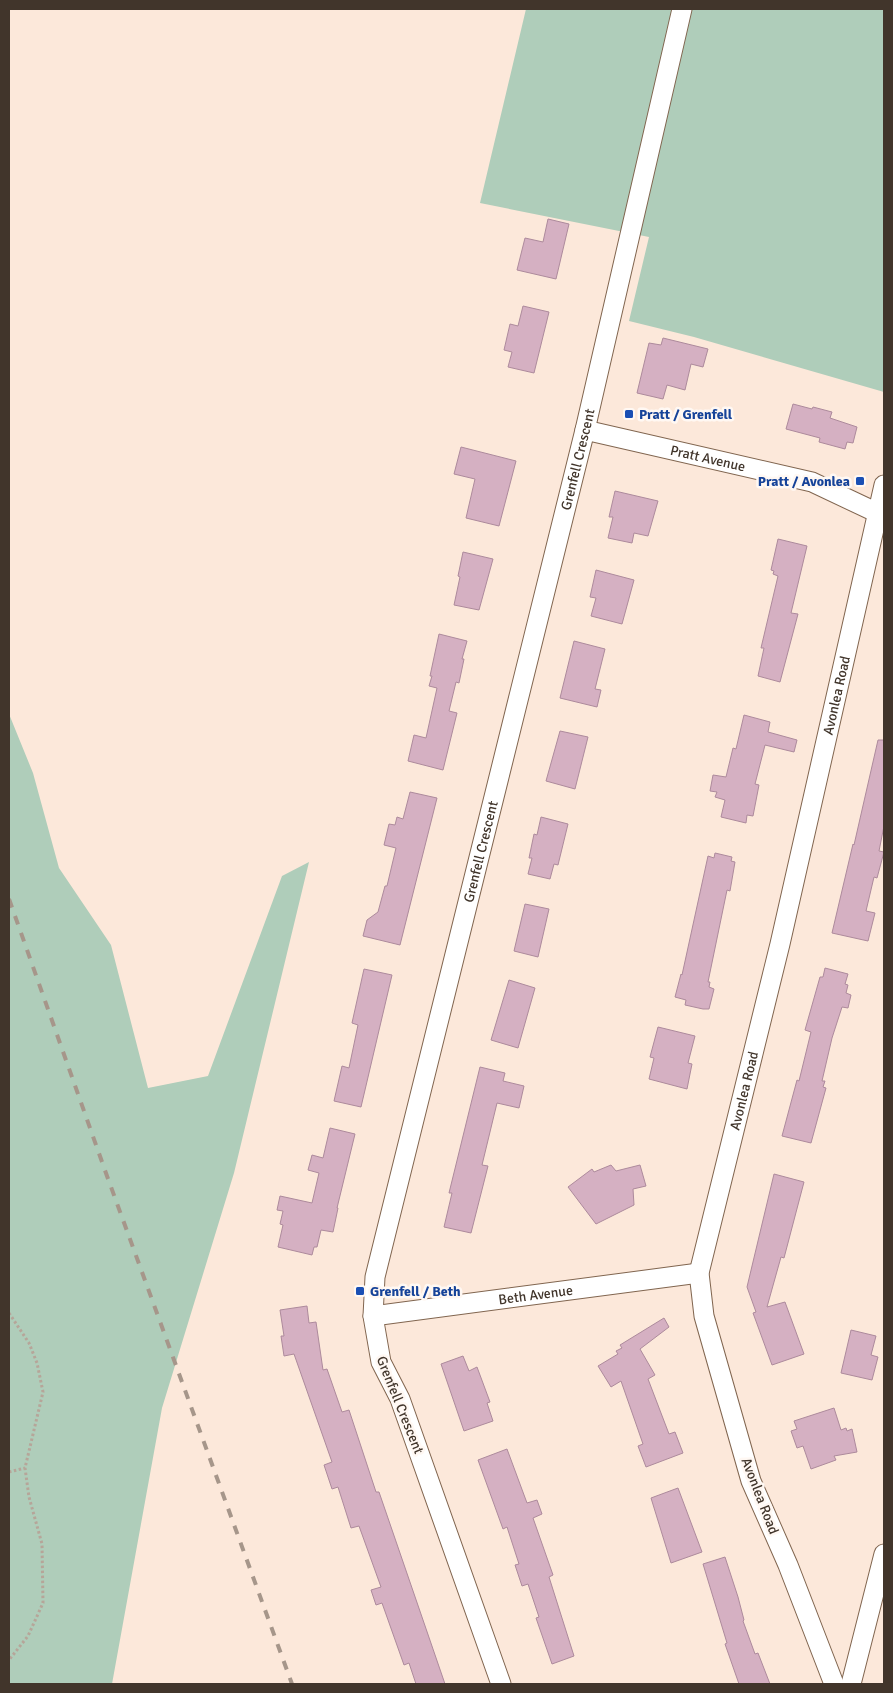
<svg xmlns="http://www.w3.org/2000/svg" width="893" height="1693" font-family="Signika,sans-serif">
<style>
.green{fill:#afcdba}
.building{fill:#d5b0c2;stroke:#ad8a9c}
.lines{fill:none;stroke-linecap:round;stroke-linejoin:round}
.minor-casing{stroke:#80654f;stroke-width:21}
.path{stroke:#b6a599;stroke-width:3;stroke-dasharray:2.5 2.5;stroke-linecap:butt}
.minor{stroke:#fff;stroke-width:19}
.rail{stroke:#a6968a;stroke-width:4;stroke-dasharray:9 9;stroke-linecap:butt}
.transit-dot{fill:#1a4fb4;stroke:#fff8f3;stroke-width:2}
.labels{text-anchor:middle;dominant-baseline:central;stroke-width:5;stroke-linejoin:round;paint-order:stroke}
.transit-label{font-size:14px;font-weight:bold;fill:#164399;stroke:#fff8f3;text-anchor:start}
.street-label{font-size:14px;fill:#41352b;stroke:#fff8f3}
</style>
<rect width="100%" height="100%" fill="#fce8da"/>
<g class="green">
<path d="M 526,9 L 884,9 L 884,392 L 694,337 L 629,321 L 649,237 L 480,203 Z"/>
<path d="M 9,714 L 33,773 L 59,868 L 111,945 L 148,1088 L 208,1076 L 282,876 L 309,862 L 234,1173 L 162,1408 L 112,1684 L 9,1684 Z"/>
</g>
<g class="building">
<path d="M 548,219 L 569,224 L 556,279 L 517,270 L 525,238 L 543,242 Z"/>
<path d="M 523,306 L 549,312 L 534,373 L 508,367 L 512,352 L 504,350 L 510,324 L 518,326 Z"/>
<path d="M 663,338 L 708,349 L 703,367 L 691,364 L 685,390 L 667,385 L 663,399 L 637,393 L 649,343 L 661,345 Z"/>
<path d="M 793,404 L 812,409 L 813,407 L 832,412 L 830,418 L 857,427 L 853,443 L 847,442 L 845,449 L 819,442 L 820,438 L 786,429 Z"/>
<path d="M 461,447 L 516,461 L 499,526 L 466,518 L 475,479 L 454,474 Z"/>
<path d="M 615,491 L 658,501 L 648,536 L 634,533 L 632,543 L 608,538 L 613,517 L 609,517 Z"/>
<path d="M 778,539 L 807,546 L 791,613 L 798,614 L 780,682 L 758,676 L 764,648 L 761,648 L 778,576 L 773,574 L 774,571 L 771,570 Z"/>
<path d="M 463,552 L 493,559 L 479,610 L 454,605 L 460,577 L 458,576 Z"/>
<path d="M 596,570 L 634,580 L 622,624 L 591,616 L 596,598 L 590,597 Z"/>
<path d="M 439,634 L 467,641 L 462,659 L 464,659 L 459,683 L 456,682 L 449,711 L 457,713 L 443,770 L 408,761 L 414,735 L 426,738 L 437,688 L 429,686 L 432,676 L 430,676 Z"/>
<path d="M 574,641 L 605,649 L 595,689 L 601,690 L 597,707 L 560,698 Z"/>
<path d="M 744,715 L 770,722 L 768,732 L 797,740 L 794,752 L 765,745 L 755,784 L 759,785 L 753,816 L 747,815 L 746,823 L 721,817 L 725,800 L 715,797 L 717,792 L 710,791 L 713,775 L 726,777 L 733,748 L 736,749 Z"/>
<path d="M 560,731 L 588,737 L 575,789 L 546,781 Z"/>
<path d="M 878,740 L 884,740 L 884,826 L 879,851 L 884,852 L 877,878 L 874,877 L 866,911 L 875,913 L 868,941 L 832,933 L 853,844 L 854,845 Z"/>
<path d="M 410,792 L 437,798 L 400,945 L 363,936 L 367,920 L 378,912 L 385,886 L 387,886 L 396,848 L 384,845 L 389,824 L 395,825 L 397,817 L 403,819 Z"/>
<path d="M 541,817 L 568,824 L 558,865 L 554,864 L 550,879 L 528,874 L 532,858 L 529,858 L 534,834 L 537,835 Z"/>
<path d="M 715,853 L 732,857 L 731,861 L 735,862 L 730,891 L 727,890 L 708,982 L 710,982 L 709,987 L 714,989 L 709,1009 L 703,1009 L 685,1005 L 686,1000 L 675,997 L 681,974 L 682,975 L 708,856 L 714,858 Z"/>
<path d="M 525,904 L 549,909 L 538,957 L 514,951 Z"/>
<path d="M 825,968 L 848,974 L 845,984 L 848,985 L 846,993 L 851,995 L 848,1008 L 842,1007 L 832,1038 L 822,1081 L 825,1081 L 823,1087 L 826,1088 L 811,1143 L 782,1136 L 797,1080 L 799,1081 L 811,1032 L 805,1030 L 820,977 L 823,977 Z"/>
<path d="M 364,969 L 392,975 L 361,1107 L 334,1101 L 342,1066 L 349,1068 L 358,1025 L 352,1023 Z"/>
<path d="M 509,980 L 535,988 L 518,1048 L 491,1040 Z"/>
<path d="M 658,1027 L 695,1036 L 688,1063 L 692,1064 L 687,1089 L 649,1079 L 654,1058 L 650,1057 Z"/>
<path d="M 480,1067 L 505,1073 L 503,1081 L 524,1086 L 519,1108 L 497,1103 L 482,1165 L 488,1166 L 471,1233 L 444,1227 L 452,1193 L 449,1193 Z"/>
<path d="M 330,1128 L 355,1134 L 337,1208 L 338,1208 L 333,1232 L 321,1230 L 317,1247 L 314,1247 L 312,1255 L 278,1247 L 283,1225 L 280,1224 L 283,1211 L 277,1210 L 280,1196 L 312,1203 L 319,1173 L 308,1170 L 312,1155 L 323,1158 Z"/>
<path d="M 611,1165 L 616,1171 L 640,1165 L 646,1186 L 633,1189 L 634,1205 L 596,1224 L 568,1187 L 592,1169 L 594,1172 Z"/>
<path d="M 774,1174 L 804,1182 L 784,1258 L 781,1257 L 767,1307 L 785,1302 L 804,1354 L 772,1365 L 753,1313 L 756,1312 L 747,1287 Z"/>
<path d="M 307,1306 L 309,1323 L 316,1322 L 323,1370 L 327,1369 L 342,1412 L 349,1410 L 376,1492 L 379,1492 L 445,1684 L 416,1684 L 409,1663 L 404,1665 L 382,1603 L 376,1605 L 371,1590 L 381,1587 L 359,1526 L 351,1528 L 338,1487 L 332,1489 L 324,1465 L 332,1462 L 294,1354 L 284,1356 L 281,1336 L 284,1336 L 280,1310 Z"/>
<path d="M 664,1318 L 669,1327 L 640,1349 L 655,1375 L 648,1379 L 669,1434 L 675,1432 L 683,1453 L 646,1467 L 638,1446 L 643,1444 L 621,1381 L 611,1387 L 598,1366 L 618,1354 L 616,1351 L 622,1348 L 620,1345 Z"/>
<path d="M 851,1330 L 876,1336 L 871,1355 L 878,1357 L 872,1380 L 841,1373 Z"/>
<path d="M 463,1356 L 469,1371 L 477,1367 L 490,1402 L 487,1403 L 493,1421 L 464,1431 L 441,1364 Z"/>
<path d="M 834,1408 L 841,1430 L 846,1428 L 847,1431 L 852,1429 L 857,1452 L 834,1456 L 836,1460 L 811,1469 L 803,1446 L 797,1448 L 791,1431 L 797,1429 L 794,1421 Z"/>
<path d="M 507,1449 L 527,1503 L 537,1500 L 542,1514 L 533,1518 L 553,1575 L 549,1577 L 574,1656 L 552,1664 L 536,1618 L 539,1617 L 528,1584 L 522,1586 L 515,1565 L 519,1564 L 507,1527 L 503,1529 L 478,1460 Z"/>
<path d="M 678,1488 L 702,1552 L 671,1563 L 651,1498 Z"/>
<path d="M 725,1557 L 738,1597 L 744,1620 L 743,1621 L 755,1654 L 758,1653 L 770,1684 L 739,1684 L 725,1644 L 727,1643 L 703,1564 Z"/>
</g>
<g class="lines">
<defs>
<g id="minor">
<path id="s1" d="M 585,430 L 812,482 L 884,516"/>
<path id="s2" d="M 373,1316 L 699,1273"/>
<path id="s3" d="M 501,1684 L 400,1399 L 381,1362 L 373,1316 L 375,1277 L 585,430 L 682,9"/>
<path id="s4" d="M 834,1684 L 788,1565 L 751,1481 L 704,1316 L 699,1273 L 780,944 L 884,485"/>
<path d="M 851,1684 L 884,1554"/>
</g>
</defs>
<use href="#minor" class="minor-casing"/>
<g class="path">
<path d="M 9,1313 L 29,1343 L 37,1363 L 43,1392 L 25,1468 L 29,1497 L 42,1544 L 43,1603 L 28,1636 L 9,1660"/>
<path d="M 9,1472 L 25,1468"/>
</g>
<use href="#minor" class="minor"/>
<path class="rail" d="M 9,899 L 107,1176 L 292,1684"/>
</g>
<g class="transit-dot">
<rect x="624" y="409" width="10" height="10" rx="2.5"/>
<rect x="855" y="476" width="10" height="10" rx="2.5"/>
<rect x="355" y="1286" width="10" height="10" rx="2.5"/>
</g>
<g class="labels">
<g class="transit-label">
<text x="639" y="414">Pratt / Grenfell</text>
<text x="850" y="481" text-anchor="end">Pratt / Avonlea</text>
<text x="370" y="1291">Grenfell / Beth</text>
</g>
<g class="street-label">
<text stroke="none"><textPath href="#s1" startOffset="126">Pratt Avenue</textPath></text>
<text stroke="none"><textPath href="#s3" startOffset="1272">Grenfell Crescent</textPath></text>
<text stroke="none"><textPath href="#s4" startOffset="1028">Avonlea Road</textPath></text>
<text stroke="none"><textPath href="#s3" startOffset="868">Grenfell Crescent</textPath></text>
<text stroke="none"><textPath href="#s4" startOffset="622">Avonlea Road</textPath></text>
<text stroke="none"><textPath href="#s2" startOffset="164">Beth Avenue</textPath></text>
<text transform="translate(400 1405) rotate(68)">Grenfell Crescent</text>
<text transform="translate(760 1496) rotate(69)">Avonlea Road</text>
</g>
</g>
<rect width="893" height="1693" fill="none" stroke="#41352b" stroke-width="20"/>
</svg>
